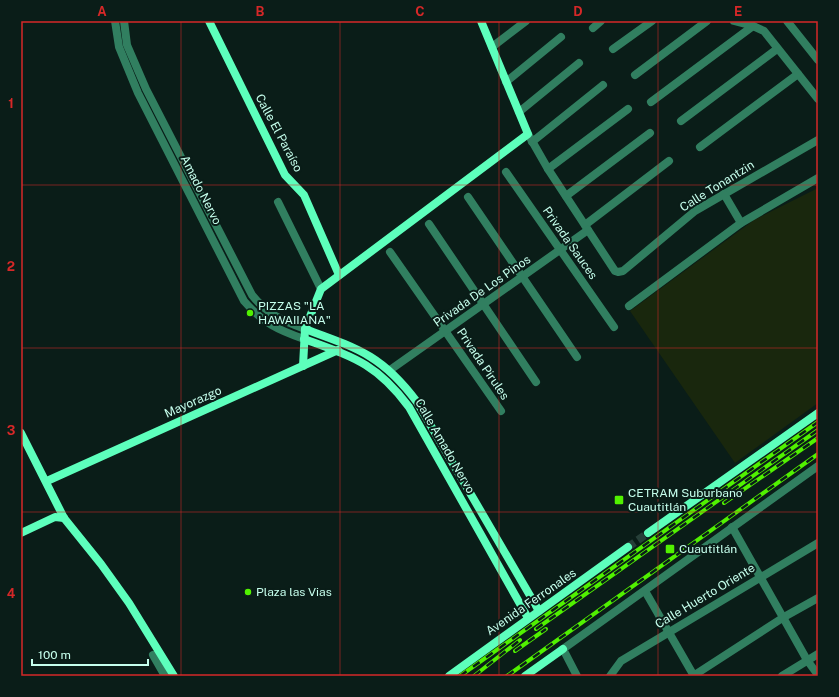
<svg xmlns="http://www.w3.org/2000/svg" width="839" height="697" font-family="'Public Sans',sans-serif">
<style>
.green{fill:#19270d}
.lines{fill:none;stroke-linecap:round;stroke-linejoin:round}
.secondary-tunnel{stroke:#263f38;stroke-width:8;stroke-dasharray:8 4;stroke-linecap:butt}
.minor{stroke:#317f60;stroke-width:8}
.tertiary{stroke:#317f60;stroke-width:8}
.secondary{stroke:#5dffbc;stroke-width:8}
.rail-casing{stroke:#51f100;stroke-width:4}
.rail{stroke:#0a1d18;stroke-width:2.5;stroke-dasharray:8;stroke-linecap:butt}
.grid{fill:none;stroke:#d62828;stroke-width:1;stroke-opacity:0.55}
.poi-dot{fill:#51f100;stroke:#0a1d18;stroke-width:1.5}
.labels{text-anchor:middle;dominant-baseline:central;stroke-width:4;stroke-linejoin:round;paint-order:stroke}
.street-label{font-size:12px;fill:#c6ffed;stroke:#0a1d18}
.poi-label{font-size:12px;fill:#c6ffed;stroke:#0a1d18;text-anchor:start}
.neatline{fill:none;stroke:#d62828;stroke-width:1.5}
.grid-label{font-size:13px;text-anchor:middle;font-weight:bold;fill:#d62828}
</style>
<rect width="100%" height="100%" fill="#0a1d18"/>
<path class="green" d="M 818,188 L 818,403 L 735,463 L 630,311 L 754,220 Z"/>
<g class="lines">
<path class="secondary-tunnel" d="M 628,547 L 648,533"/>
<g class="minor">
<path d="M 115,21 L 119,47 L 138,93 L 244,301 C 263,323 278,330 304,339"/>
<path d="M 124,21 L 127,45 L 146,89 L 252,295 C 267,314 283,321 305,329"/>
<path d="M 734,21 L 753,26 L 764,31 L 818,99"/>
<path d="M 787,21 L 818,60"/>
<path d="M 593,28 L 601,21"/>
<path d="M 492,47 L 526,21"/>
<path d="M 613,49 L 652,21"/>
<path d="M 635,75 L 707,21"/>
<path d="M 506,82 L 561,37"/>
<path d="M 651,102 L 753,26"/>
<path d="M 519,112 L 579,63"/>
<path d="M 681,121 L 777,49"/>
<path d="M 528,134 L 548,169 L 615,271 L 618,272 L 623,271 L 695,211 L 818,140"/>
<path d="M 532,142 L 603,85"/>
<path d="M 700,147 L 798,74"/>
<path d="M 548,169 L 628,109"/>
<path d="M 506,172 L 614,327"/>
<path d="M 724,194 L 741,223"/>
<path d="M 566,196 L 650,133"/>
<path d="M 468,197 L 577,357"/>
<path d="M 278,202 L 321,289"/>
<path d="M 429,224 L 536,382"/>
<path d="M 585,225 L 669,161"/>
<path d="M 390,252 L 501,411"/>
<path d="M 629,306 L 741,223 L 818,178"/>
<path d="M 390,370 L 588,230"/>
<path d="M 732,527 L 807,660 L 818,675"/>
<path d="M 645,591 L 694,676"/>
<path d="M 563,649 L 818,466"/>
<path d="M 153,655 L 165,676"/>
<path d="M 610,676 L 621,661 L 818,543"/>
<path d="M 693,676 L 784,617 L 818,598"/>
<path d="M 782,676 L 818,654"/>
</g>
<path class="tertiary" d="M 563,649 L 577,676"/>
<g class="secondary">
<path d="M 209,21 L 285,175 L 304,195 L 339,275"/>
<path d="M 305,329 C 357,348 382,355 417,402 L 539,611"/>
<path d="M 304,339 C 353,357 376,363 409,407 L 528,618"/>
<path d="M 303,366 L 305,329 L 321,289 L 528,134 L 481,21"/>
<path d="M 21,433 L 64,518 L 101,564 L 129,603 L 174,676"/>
<path d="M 47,481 L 338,350"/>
<path d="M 21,533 L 55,517 L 64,518"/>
<path d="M 648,533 L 818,413"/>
<path d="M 449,676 L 628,547"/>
<path d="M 525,676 L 563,649"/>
</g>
<defs>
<g id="rail">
<path d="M 724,503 L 818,438"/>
<path d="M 536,629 L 818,430"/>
<path d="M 515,651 L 546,629"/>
<path d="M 460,676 L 818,422"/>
<path d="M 474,676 L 520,640"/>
<path d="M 507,676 L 818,454"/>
</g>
</defs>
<use href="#rail" class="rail-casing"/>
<use href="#rail" class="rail"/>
</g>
<path class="grid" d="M 181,21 L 181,676M 340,21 L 340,676M 499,21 L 499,676M 658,21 L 658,676M 21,185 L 818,185M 21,348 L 818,348M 21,512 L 818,512"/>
<g class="poi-dot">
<circle cx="250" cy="313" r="4"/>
<rect x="614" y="495" width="10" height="10" rx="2"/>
<rect x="665" y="544" width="10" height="10" rx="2"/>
<circle cx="248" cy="592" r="4"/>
</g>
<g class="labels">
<g class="street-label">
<text transform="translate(279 133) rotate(62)">Calle El Paraíso</text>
<text transform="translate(717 186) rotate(-32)">Calle Tonantzin</text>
<text transform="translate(201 190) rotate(63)">Amado Nervo</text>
<text transform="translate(570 243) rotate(55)">Privada Sauces</text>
<text transform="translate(482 291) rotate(-35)">Privada De Los Pinos</text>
<text transform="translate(483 364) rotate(56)">Privada Pirules</text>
<text transform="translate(193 402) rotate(-24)">Mayorazgo</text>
<text transform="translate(445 446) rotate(60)">Calle Amado Nervo</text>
<text transform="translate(705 596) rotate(-31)">Calle Huerto Oriente</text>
<text transform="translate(531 602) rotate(-35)">Avenida Ferronales</text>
</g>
<g class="poi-label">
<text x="258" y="306">PIZZAS "LA<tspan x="258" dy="14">HAWAIIANA"</tspan></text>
<text x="628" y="493">CETRAM Suburbano<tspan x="628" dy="14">Cuautitlán</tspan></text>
<text x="679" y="549">Cuautitlán</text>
<text x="256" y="592">Plaza las Vias</text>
</g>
</g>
<rect width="839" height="697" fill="none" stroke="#0a1d18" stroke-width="44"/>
<path d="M32 659v6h116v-6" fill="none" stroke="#c6ffed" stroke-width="2"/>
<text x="38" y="659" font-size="12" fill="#c6ffed" stroke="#0a1d18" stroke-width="3" paint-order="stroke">100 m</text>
<rect x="22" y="22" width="795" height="653" class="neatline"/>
<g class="grid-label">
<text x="102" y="16">A</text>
<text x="260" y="16">B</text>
<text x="420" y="16">C</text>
<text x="578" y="16">D</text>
<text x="738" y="16">E</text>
<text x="11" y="108">1</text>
<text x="11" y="271">2</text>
<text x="11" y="435">3</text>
<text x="11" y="598">4</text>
</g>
</svg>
